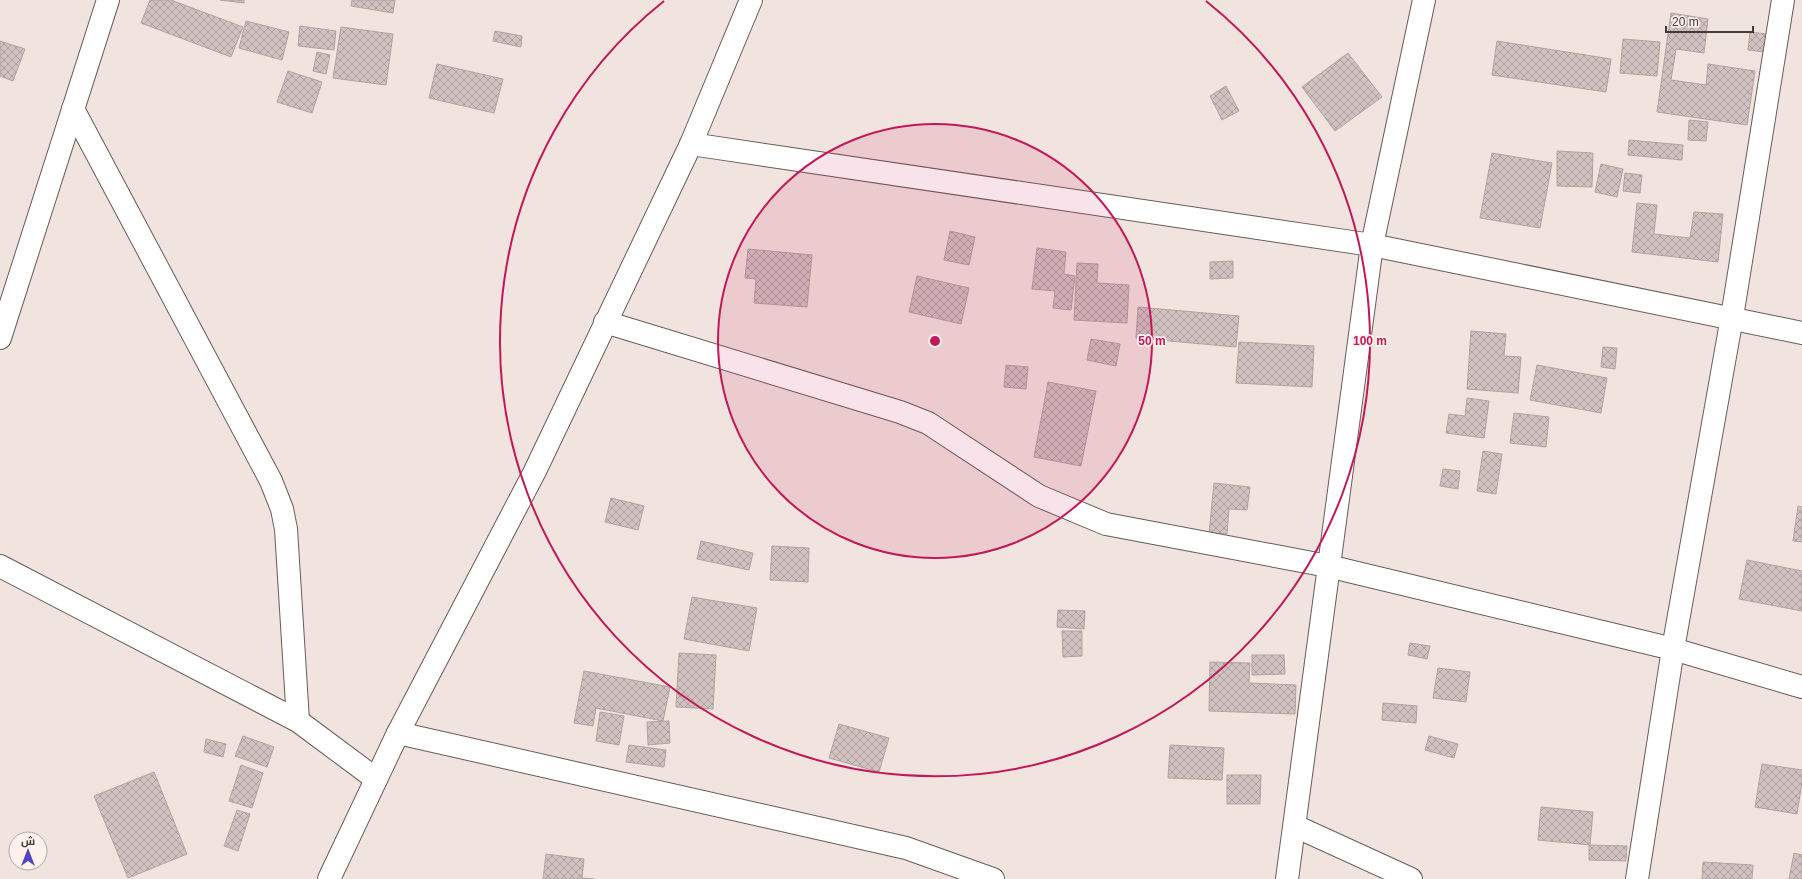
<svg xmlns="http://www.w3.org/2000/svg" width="1802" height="879" font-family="Arial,Cairo,sans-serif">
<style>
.building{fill:url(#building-cross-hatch);stroke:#b1a3a2}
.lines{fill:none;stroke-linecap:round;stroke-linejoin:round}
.minor-casing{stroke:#685c57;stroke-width:24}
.primary-casing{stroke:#685c57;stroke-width:24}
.minor{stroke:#fff;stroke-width:22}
.primary{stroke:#fff;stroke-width:22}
.ring{fill:none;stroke:#c2185b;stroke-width:2}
.centre{fill:#c2185b;stroke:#fef1eb;stroke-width:2}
.ring-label{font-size:12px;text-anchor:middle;font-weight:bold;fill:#c2185b;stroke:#fef1eb;stroke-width:3.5;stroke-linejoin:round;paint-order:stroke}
</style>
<defs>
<pattern id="building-cross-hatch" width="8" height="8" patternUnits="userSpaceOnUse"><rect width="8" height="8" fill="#d1c2c1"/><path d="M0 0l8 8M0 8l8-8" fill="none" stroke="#ab9f9e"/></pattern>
</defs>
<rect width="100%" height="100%" fill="#f1e4de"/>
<g class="building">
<path d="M 150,0 L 171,0 L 243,27 L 231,57 L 141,23 Z"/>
<path d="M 220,0 L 244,0 L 244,3 Z"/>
<path d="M 352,0 L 395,0 L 393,13 L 351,6 Z"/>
<path d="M 1671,13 L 1708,19 L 1704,53 L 1676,49 L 1671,80 L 1706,85 L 1708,64 L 1755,71 L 1747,125 L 1657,112 Z"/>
<path d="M 246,21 L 289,32 L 282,60 L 239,48 Z"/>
<path d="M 300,26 L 336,31 L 334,50 L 298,46 Z"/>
<path d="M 341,27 L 393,34 L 386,85 L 333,78 Z"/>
<path d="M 495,31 L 522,36 L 521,47 L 493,41 Z"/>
<path d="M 1750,32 L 1767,34 L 1764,52 L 1748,50 Z"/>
<path d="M 1623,39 L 1660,42 L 1657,76 L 1620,73 Z"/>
<path d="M 0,41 L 25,49 L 13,81 L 0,76 Z"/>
<path d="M 1497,41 L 1611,59 L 1606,92 L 1492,75 Z"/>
<path d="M 317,52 L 330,55 L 326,74 L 313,71 Z"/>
<path d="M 1348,53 L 1382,97 L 1335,131 L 1302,87 Z"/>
<path d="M 437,64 L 503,79 L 494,113 L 429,98 Z"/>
<path d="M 288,71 L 322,82 L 312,113 L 277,102 Z"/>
<path d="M 1226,86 L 1239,111 L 1222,120 L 1210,96 Z"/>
<path d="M 1689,120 L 1708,122 L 1706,141 L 1688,140 Z"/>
<path d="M 1629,140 L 1683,145 L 1682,160 L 1628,155 Z"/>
<path d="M 1557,151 L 1593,153 L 1592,187 L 1557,186 Z"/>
<path d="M 1492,153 L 1552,163 L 1540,228 L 1480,218 Z"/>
<path d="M 1601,164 L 1623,169 L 1617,197 L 1595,192 Z"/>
<path d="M 1625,173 L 1642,175 L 1640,193 L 1623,191 Z"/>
<path d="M 1637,203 L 1657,205 L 1654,234 L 1690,238 L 1694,212 L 1723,214 L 1718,262 L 1632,252 Z"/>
<path d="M 950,231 L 975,237 L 969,265 L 944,260 Z"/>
<path d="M 1037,248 L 1066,252 L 1064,274 L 1075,276 L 1071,310 L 1053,308 L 1055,291 L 1032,289 Z"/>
<path d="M 748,249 L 812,255 L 807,307 L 754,303 L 756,279 L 745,278 Z"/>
<path d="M 1233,261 L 1233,278 L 1210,279 L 1210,262 Z"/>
<path d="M 1077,263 L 1098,264 L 1097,283 L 1129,285 L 1127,323 L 1074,320 Z"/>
<path d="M 917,276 L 969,288 L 961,324 L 909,312 Z"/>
<path d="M 1138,307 L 1239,316 L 1236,347 L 1136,338 Z"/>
<path d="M 1471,331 L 1506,334 L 1504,356 L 1521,357 L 1518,393 L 1467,389 Z"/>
<path d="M 1091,339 L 1120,344 L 1116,366 L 1087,360 Z"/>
<path d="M 1239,342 L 1314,346 L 1312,387 L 1236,383 Z"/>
<path d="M 1603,347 L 1617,348 L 1615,369 L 1601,367 Z"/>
<path d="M 1006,365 L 1028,367 L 1026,389 L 1004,387 Z"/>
<path d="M 1537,365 L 1607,378 L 1601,413 L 1530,400 Z"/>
<path d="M 1048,382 L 1096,391 L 1081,466 L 1034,457 Z"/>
<path d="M 1467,398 L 1489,401 L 1484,438 L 1446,433 L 1449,414 L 1465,416 Z"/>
<path d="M 1514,413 L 1549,417 L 1546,447 L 1510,443 Z"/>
<path d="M 1483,451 L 1502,454 L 1496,494 L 1477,491 Z"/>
<path d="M 1443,469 L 1460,471 L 1458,489 L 1440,486 Z"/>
<path d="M 1214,483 L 1250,487 L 1247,510 L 1229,509 L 1227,534 L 1209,533 Z"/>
<path d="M 611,498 L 644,506 L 638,530 L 605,522 Z"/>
<path d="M 1798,506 L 1802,507 L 1802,542 L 1793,541 Z"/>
<path d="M 701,541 L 753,553 L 749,570 L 697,559 Z"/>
<path d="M 772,546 L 809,548 L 808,582 L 770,580 Z"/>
<path d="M 1747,560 L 1802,571 L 1802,611 L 1739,599 Z"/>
<path d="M 692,597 L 757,608 L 749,651 L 684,639 Z"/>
<path d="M 1058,610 L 1085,611 L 1084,629 L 1057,627 Z"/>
<path d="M 1062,631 L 1082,631 L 1082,656 L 1063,657 Z"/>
<path d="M 1410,643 L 1430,646 L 1427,659 L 1408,655 Z"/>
<path d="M 679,653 L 716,655 L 713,709 L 676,707 Z"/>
<path d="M 1252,655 L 1284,655 L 1285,674 L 1252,675 Z"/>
<path d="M 1210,662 L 1250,663 L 1249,683 L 1296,685 L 1295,714 L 1209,711 Z"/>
<path d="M 1438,668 L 1470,672 L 1466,702 L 1433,698 Z"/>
<path d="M 584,671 L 670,687 L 663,721 L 596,708 L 593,726 L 574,723 Z"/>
<path d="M 1383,703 L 1417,706 L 1416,723 L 1382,720 Z"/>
<path d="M 600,712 L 624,716 L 619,745 L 596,741 Z"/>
<path d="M 669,721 L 670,743 L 648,745 L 647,722 Z"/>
<path d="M 839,724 L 889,738 L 879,772 L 829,758 Z"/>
<path d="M 243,736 L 274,747 L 267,767 L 235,756 Z"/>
<path d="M 1429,736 L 1458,744 L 1454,758 L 1425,750 Z"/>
<path d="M 206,739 L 226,744 L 223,757 L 204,752 Z"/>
<path d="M 629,745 L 666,750 L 664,767 L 626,762 Z"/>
<path d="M 1170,745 L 1224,748 L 1222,780 L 1168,778 Z"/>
<path d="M 1762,764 L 1802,770 L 1802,782 L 1797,814 L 1755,807 Z"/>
<path d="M 241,765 L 263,773 L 252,808 L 229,801 Z"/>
<path d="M 154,772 L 187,854 L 128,878 L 94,796 Z"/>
<path d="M 1227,775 L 1261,775 L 1260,804 L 1227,804 Z"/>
<path d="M 1541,807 L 1593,812 L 1590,845 L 1538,840 Z"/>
<path d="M 237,810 L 250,814 L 238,851 L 224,846 Z"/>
<path d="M 1589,845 L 1627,846 L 1626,861 L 1589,860 Z"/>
<path d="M 1794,853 L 1802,855 L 1802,879 L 1789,879 Z"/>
<path d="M 546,854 L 584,859 L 582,878 L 594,879 L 543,879 Z"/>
<path d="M 1703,862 L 1753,865 L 1752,879 L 1702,879 Z"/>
</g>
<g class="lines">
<defs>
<g id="minor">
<path d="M 73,109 L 271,481 L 282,509 L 286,529 L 298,721"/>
<path d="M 691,144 L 1372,245 L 1802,333"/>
<path d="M 605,322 L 900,412 L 928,423 L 1039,496 L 1106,524 L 1328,566 L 1673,649 L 1802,687"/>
<path d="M 0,338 L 108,0"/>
<path d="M 0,566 L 298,721 L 376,779"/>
<path d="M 398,733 L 906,848 L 993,879"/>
<path d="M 1295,826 L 1411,879"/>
<path d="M 1287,879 L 1372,245 L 1424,0"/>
<path d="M 1637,879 L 1673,649 L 1732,317 L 1783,0"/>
</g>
<path id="primary" d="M 329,879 L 398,733 L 535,471 L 691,144 L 751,0"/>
</defs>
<use href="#minor" class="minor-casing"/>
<use href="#primary" class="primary-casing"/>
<use href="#minor" class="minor"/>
<use href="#primary" class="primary"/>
</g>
<circle cx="935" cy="341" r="217" fill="#c2185b" fill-opacity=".12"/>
<g class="ring">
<circle cx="935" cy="341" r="217"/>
<path d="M1206 1A435 435 0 1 1 664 1"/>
</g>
<circle cx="935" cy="341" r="6" class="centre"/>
<g class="ring-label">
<text x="1152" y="345">50 m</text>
<text x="1370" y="345">100 m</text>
</g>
<g transform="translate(28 851)"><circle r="19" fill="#fef1eb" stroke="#b2a8a4"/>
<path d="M0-3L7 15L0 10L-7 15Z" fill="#5045bc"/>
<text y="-6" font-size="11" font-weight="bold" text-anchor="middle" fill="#413b39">ش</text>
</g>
<path d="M1666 26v6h87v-6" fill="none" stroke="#413b39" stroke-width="2"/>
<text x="1672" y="26" font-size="12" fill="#413b39" stroke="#fef1eb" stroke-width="3" paint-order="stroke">20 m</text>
</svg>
